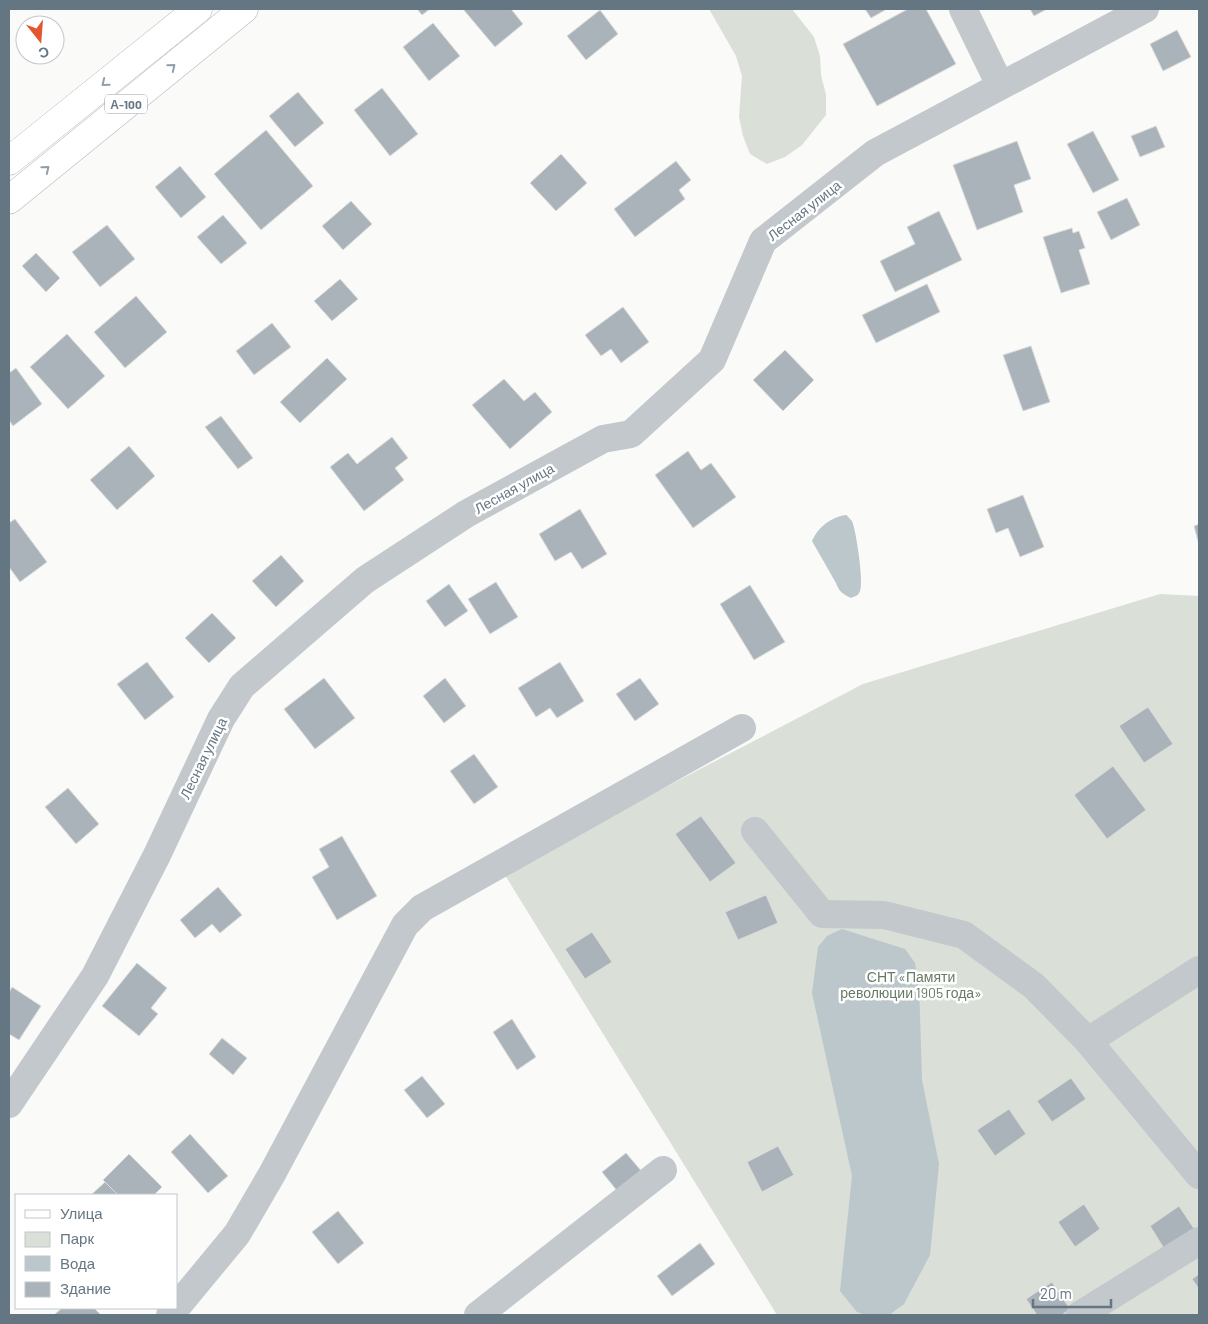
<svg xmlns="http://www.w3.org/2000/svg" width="1208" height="1324" font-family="Barlow,sans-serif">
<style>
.green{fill:#dadfd7}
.water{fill:#bbc7cb}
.building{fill:#aab3b9;stroke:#dcdcda}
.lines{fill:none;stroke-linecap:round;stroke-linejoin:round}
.primary-casing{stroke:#b5babe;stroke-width:29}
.minor{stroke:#c3c8cc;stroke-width:28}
.primary{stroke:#fff;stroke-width:28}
.oneway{stroke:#939fa8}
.labels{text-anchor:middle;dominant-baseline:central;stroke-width:5;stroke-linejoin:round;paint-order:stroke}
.shield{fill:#fff;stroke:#939fa8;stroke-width:1}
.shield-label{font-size:12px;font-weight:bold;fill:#657683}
.street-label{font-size:14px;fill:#657683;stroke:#fff}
.park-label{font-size:14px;fill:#687a64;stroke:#fff}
</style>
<rect width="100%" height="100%" fill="#fafaf8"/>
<g class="green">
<path d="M 709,9 L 792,9 L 814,37 L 820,56 L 821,75 L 826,95 L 826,115 L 802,145 L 785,157 L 767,164 L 750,154 L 743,136 L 739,117 L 742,76 L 736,56 Z"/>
<path d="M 1160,594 L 1199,596 L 1199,1315 L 777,1315 L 503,872 L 863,684 Z"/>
</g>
<g class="water">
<path d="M 846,515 C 847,515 851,520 852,521 C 856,530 864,583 860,591 C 858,596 855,596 851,598 C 842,594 839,591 836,583 L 812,541 C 818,527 831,517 846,515 Z"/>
<path d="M 842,929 L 905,949 L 915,963 L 919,982 L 922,1080 L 939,1164 L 930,1255 L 904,1304 L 889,1315 L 866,1315 L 857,1312 L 840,1291 L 852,1176 L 812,993 L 818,947 L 827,936 Z"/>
</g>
<g class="building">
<path d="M 417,9 L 430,9 L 422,15 Z"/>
<path d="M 463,9 L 511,9 L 523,24 L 495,47 Z"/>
<path d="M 865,9 L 887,9 L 871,18 Z"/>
<path d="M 908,9 L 926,9 L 956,64 L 877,106 L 843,44 Z"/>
<path d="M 1030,9 L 1047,9 L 1034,16 Z"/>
<path d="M 600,10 L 618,34 L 586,60 L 567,36 Z"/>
<path d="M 433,23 L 460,56 L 429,81 L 403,47 Z"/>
<path d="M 1177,30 L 1191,57 L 1163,71 L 1150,44 Z"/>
<path d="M 382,88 L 418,134 L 390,156 L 354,110 Z"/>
<path d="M 298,92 L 324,123 L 295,147 L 269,116 Z"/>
<path d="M 1156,126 L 1165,147 L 1140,157 L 1131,136 Z"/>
<path d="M 266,130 L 313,186 L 261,230 L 214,174 Z"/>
<path d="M 1093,131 L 1119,180 L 1093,193 L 1067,144 Z"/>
<path d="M 1017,141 L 1031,179 L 1014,185 L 1023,212 L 977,230 L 953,165 Z"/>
<path d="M 561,154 L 587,183 L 556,211 L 530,183 Z"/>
<path d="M 676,161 L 691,180 L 679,190 L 685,199 L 635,237 L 614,209 Z"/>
<path d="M 180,166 L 206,197 L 181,218 L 155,187 Z"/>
<path d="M 1127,198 L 1140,225 L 1111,240 L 1097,212 Z"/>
<path d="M 351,201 L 372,224 L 343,250 L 322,226 Z"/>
<path d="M 939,211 L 962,260 L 895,292 L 880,261 L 915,244 L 907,227 Z"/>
<path d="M 223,215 L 247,243 L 221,264 L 197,237 Z"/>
<path d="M 107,225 L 135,259 L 100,287 L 72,252 Z"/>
<path d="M 1072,228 L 1073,233 L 1079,231 L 1085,248 L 1079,250 L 1090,284 L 1061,293 L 1043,237 Z"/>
<path d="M 36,253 L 60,278 L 46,292 L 22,266 Z"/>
<path d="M 340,279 L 358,299 L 332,321 L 314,301 Z"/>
<path d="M 927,284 L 940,312 L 876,343 L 862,315 Z"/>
<path d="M 136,296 L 167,332 L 125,368 L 94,332 Z"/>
<path d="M 623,307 L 649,342 L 621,363 L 611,349 L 601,356 L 585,335 Z"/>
<path d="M 272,323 L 291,347 L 254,375 L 236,351 Z"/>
<path d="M 67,334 L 105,376 L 68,409 L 30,367 Z"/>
<path d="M 1031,346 L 1050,402 L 1023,411 L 1003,355 Z"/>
<path d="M 785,350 L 814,380 L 783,411 L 753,380 Z"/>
<path d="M 327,358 L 347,379 L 300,423 L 280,402 Z"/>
<path d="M 16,368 L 42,404 L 13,426 L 9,420 L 9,373 Z"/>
<path d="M 504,379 L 524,401 L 535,392 L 552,412 L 510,449 L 472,405 Z"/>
<path d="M 221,416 L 253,458 L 238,469 L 205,427 Z"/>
<path d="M 392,437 L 408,458 L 395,468 L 404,480 L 364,511 L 330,467 L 348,453 L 357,464 Z"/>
<path d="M 129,446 L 155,476 L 117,510 L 90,480 Z"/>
<path d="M 688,451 L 701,470 L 711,463 L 736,497 L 693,528 L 655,475 Z"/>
<path d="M 1023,495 L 1044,547 L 1020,557 L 1008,528 L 996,533 L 987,509 Z"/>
<path d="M 580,509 L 607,554 L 582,569 L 571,552 L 555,561 L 539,534 Z"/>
<path d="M 15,519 L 47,562 L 20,582 L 9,567 L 9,523 Z"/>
<path d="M 1199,524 L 1199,545 L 1194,526 Z"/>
<path d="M 281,555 L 304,581 L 276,607 L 252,581 Z"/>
<path d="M 496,582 L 518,617 L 490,634 L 468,599 Z"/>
<path d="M 449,584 L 468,611 L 445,627 L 426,601 Z"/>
<path d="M 750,585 L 785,642 L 754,660 L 720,604 Z"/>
<path d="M 212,613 L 236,638 L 209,663 L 185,638 Z"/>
<path d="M 147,662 L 174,697 L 145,720 L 117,684 Z"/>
<path d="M 560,662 L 584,701 L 557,718 L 550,708 L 536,717 L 518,688 Z"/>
<path d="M 324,678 L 355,718 L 315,749 L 284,709 Z"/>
<path d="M 445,678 L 466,706 L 444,723 L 423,696 Z"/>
<path d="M 640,678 L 659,704 L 635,721 L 616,694 Z"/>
<path d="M 1148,707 L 1173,744 L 1144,763 L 1119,726 Z"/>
<path d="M 474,754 L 498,787 L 474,804 L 450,771 Z"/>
<path d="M 1113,766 L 1146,810 L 1107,839 L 1074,795 Z"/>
<path d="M 68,788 L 99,824 L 76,844 L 45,807 Z"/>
<path d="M 701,816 L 736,863 L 710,882 L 675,834 Z"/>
<path d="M 342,836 L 377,896 L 337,920 L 312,877 L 329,867 L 319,849 Z"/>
<path d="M 218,887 L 242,915 L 220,933 L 212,924 L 195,938 L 180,920 Z"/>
<path d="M 766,895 L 778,923 L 738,940 L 725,912 Z"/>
<path d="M 592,932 L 612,962 L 585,979 L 565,949 Z"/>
<path d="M 137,963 L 167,988 L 151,1008 L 158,1014 L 139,1036 L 102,1006 Z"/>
<path d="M 12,987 L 41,1006 L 19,1040 L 9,1034 L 9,993 Z"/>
<path d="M 512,1019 L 536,1057 L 517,1070 L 493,1032 Z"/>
<path d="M 222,1038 L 247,1058 L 233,1075 L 209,1054 Z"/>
<path d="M 422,1076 L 445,1104 L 427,1118 L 404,1090 Z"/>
<path d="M 1071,1078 L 1086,1099 L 1052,1122 L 1037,1101 Z"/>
<path d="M 1009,1109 L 1026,1134 L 995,1156 L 977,1130 Z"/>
<path d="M 190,1134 L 228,1176 L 208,1193 L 171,1152 Z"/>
<path d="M 778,1146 L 794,1175 L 762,1192 L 747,1162 Z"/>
<path d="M 626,1153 L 643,1173 L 618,1192 L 602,1172 Z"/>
<path d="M 129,1154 L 162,1187 L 154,1195 L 118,1195 L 103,1180 Z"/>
<path d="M 105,1182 L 118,1195 L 91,1195 Z"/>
<path d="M 1084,1204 L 1100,1229 L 1075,1247 L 1058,1222 Z"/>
<path d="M 1179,1206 L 1195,1230 L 1165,1250 L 1150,1226 Z"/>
<path d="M 338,1211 L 364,1243 L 338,1264 L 312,1232 Z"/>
<path d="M 700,1243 L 715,1264 L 672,1296 L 657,1276 Z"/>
<path d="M 1199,1274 L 1199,1289 L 1192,1279 Z"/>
<path d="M 1052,1282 L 1070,1309 L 1062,1315 L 1037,1315 L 1026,1299 Z"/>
<path d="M 62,1308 L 94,1308 L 101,1315 L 54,1315 Z"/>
</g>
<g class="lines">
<defs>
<g id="primary">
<path d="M 9,161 L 198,9"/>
<path d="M 9,200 L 244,9"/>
</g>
</defs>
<use href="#primary" class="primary-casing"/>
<g class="minor">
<path d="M 963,9 L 1000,85"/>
<path d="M 755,831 L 822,914 L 884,915 L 964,935 L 1034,986 L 1088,1041 L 1199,1175"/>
<path d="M 1088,1041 L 1199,970"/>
<path d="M 9,1104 L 95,976 L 157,855 L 221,719 L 242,686 L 365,580 L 466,514 L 603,439 L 631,434 L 712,360 L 763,241 L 875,153 L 1145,9"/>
<path d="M 170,1315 L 237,1234 L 272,1174 L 405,925 L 422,908 L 742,728"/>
<path d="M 478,1315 L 663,1170"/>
<path d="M 1080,1315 L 1199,1241"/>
</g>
<use href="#primary" class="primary"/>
</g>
<defs><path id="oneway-chevron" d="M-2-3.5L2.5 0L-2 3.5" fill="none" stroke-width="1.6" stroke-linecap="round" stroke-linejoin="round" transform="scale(1.25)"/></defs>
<g class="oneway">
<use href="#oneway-chevron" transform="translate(172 67) rotate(-39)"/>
<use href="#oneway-chevron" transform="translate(105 83) rotate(141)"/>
<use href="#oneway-chevron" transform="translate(46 169) rotate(-39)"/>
</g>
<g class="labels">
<rect class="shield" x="105" y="94.5" width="42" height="19" rx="4"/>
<g class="shield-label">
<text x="126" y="104">А-100</text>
</g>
<g class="street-label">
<text transform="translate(804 210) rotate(-38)">Лесная улица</text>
<text transform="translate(514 488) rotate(-29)">Лесная улица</text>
<text transform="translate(203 758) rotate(-64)">Лесная улица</text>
</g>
<g class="park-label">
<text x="911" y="976">СНТ «Памяти<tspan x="911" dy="16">революции 1905 года»</tspan></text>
</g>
</g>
<rect width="1208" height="1324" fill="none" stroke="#657683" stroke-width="20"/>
<rect x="15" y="1194" width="162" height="115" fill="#ffffff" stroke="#c1c8cd"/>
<rect x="25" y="1210" width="25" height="8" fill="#ffffff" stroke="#c1c8cd"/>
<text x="60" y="1219" font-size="15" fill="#657683">Улица</text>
<rect x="25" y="1232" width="25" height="15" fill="#dadfd7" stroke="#c1c8cd"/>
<text x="60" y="1244" font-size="15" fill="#657683">Парк</text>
<rect x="25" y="1256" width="25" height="15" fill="#bbc7cb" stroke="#c1c8cd"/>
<text x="60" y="1269" font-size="15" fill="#657683">Вода</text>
<rect x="25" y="1282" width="25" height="15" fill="#aab3b9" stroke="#c1c8cd"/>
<text x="60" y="1294" font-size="15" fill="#657683">Здание</text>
<g transform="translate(40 40) rotate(163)"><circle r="24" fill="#ffffff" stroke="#c1c8cd"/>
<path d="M0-4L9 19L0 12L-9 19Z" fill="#e4572e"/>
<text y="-8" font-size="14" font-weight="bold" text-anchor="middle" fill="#657683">С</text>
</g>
<path d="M1033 1299v8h78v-8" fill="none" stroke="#657683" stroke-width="2.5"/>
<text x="1040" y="1299" font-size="15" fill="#657683" stroke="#ffffff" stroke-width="4" paint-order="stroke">20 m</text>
</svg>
